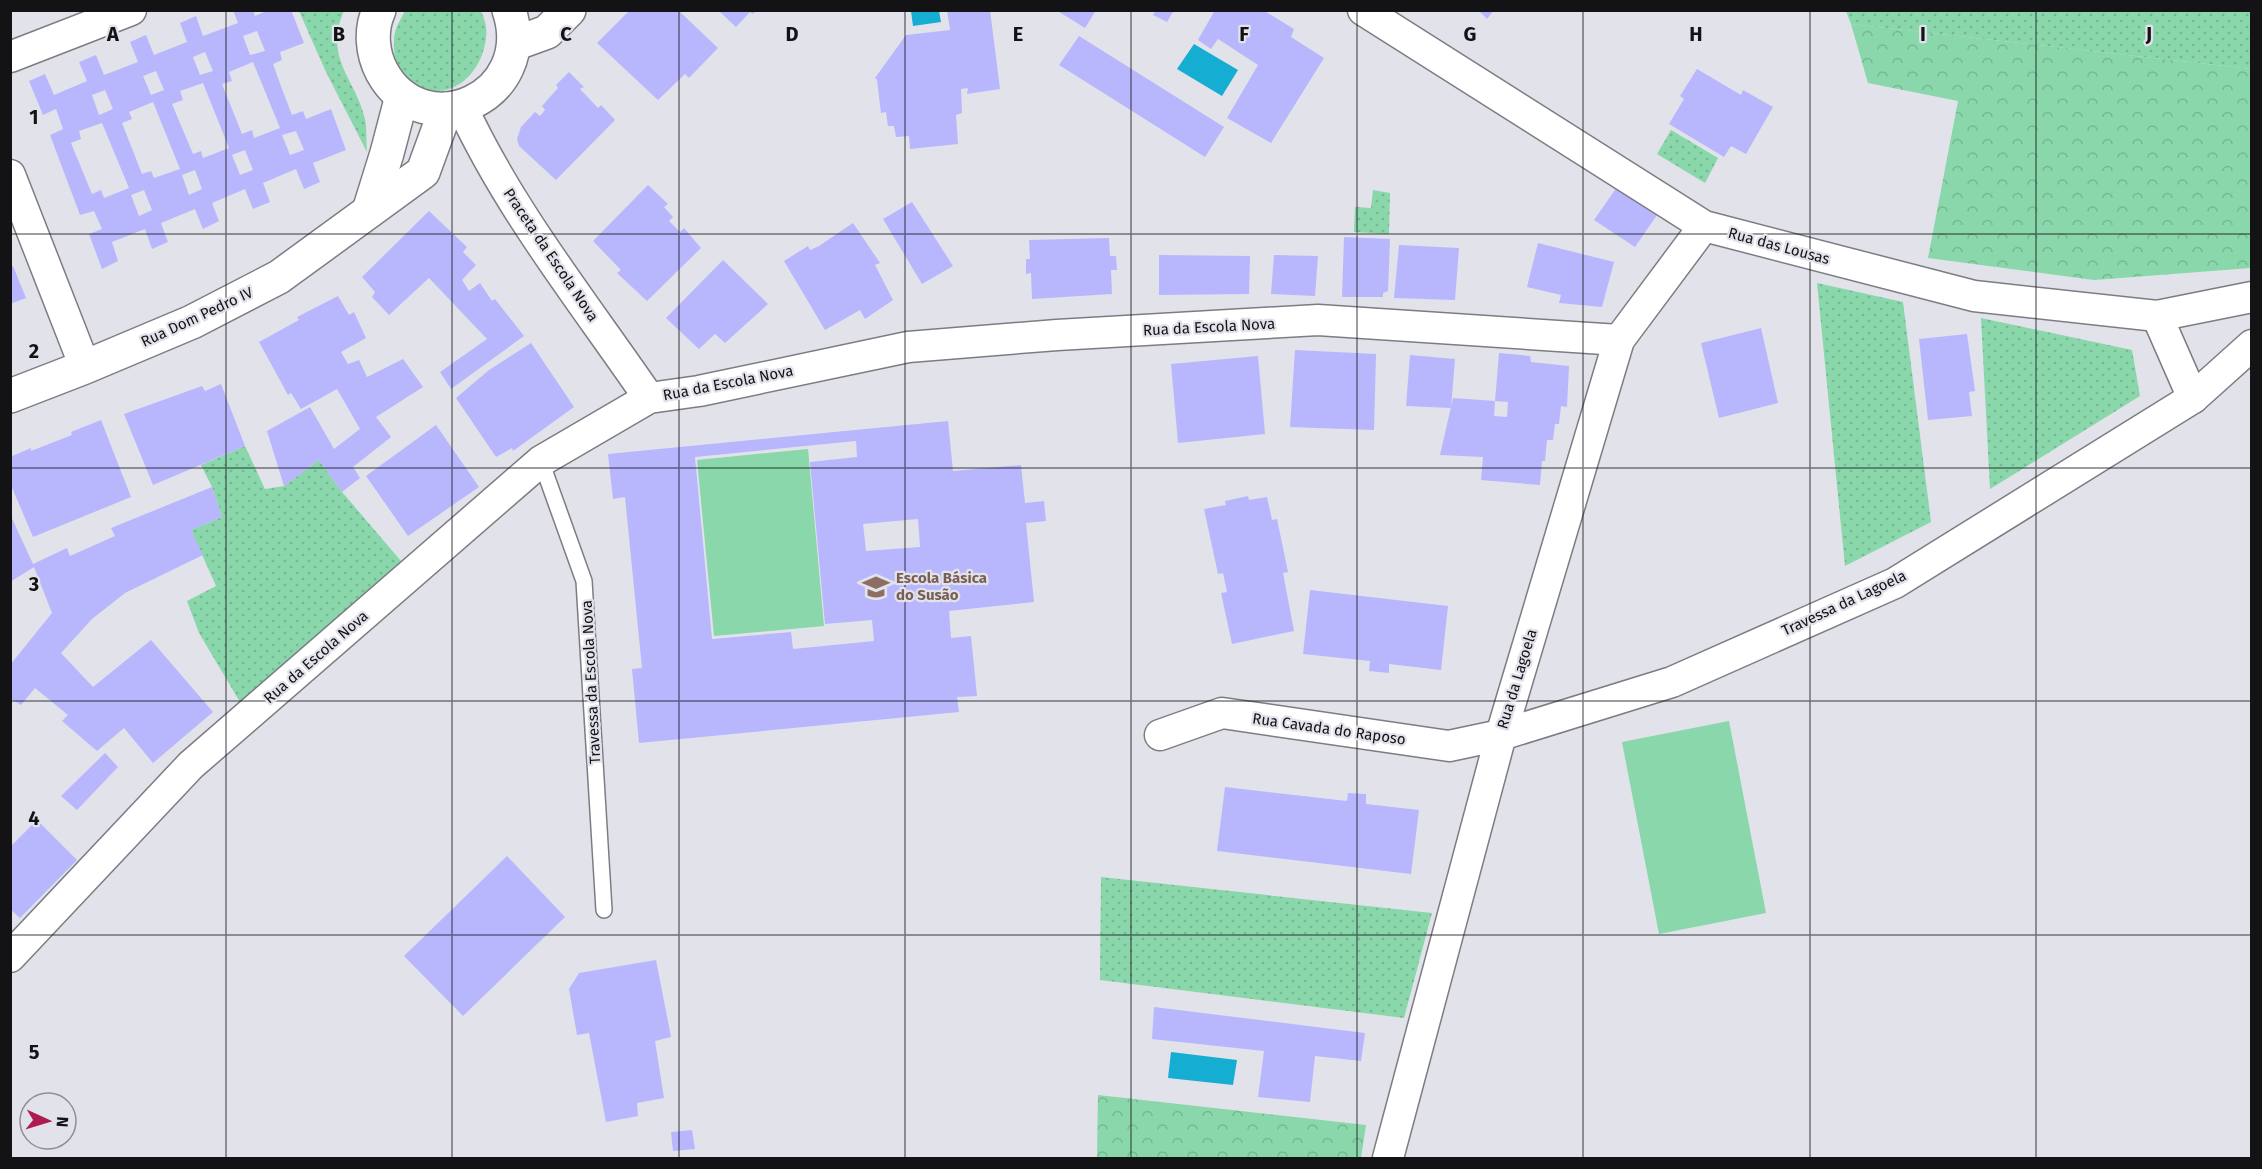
<svg xmlns="http://www.w3.org/2000/svg" width="2262" height="1169" font-family="'Fira Sans',sans-serif">
<style>
.grass{fill:url(#grass-dots)}
.forest{fill:url(#forest-crowns)}
.pitch{fill:#89d7aa}
.water{fill:#15add2}
.building{fill:#b8b7fd;fill-rule:evenodd}
.lines{fill:none;stroke-linecap:round;stroke-linejoin:round}
.lane-casing{stroke:#7c7c83;stroke-width:18}
.street-casing{stroke:#7c7c83;stroke-width:33}
.secondary-casing{stroke:#7c7c83;stroke-width:36}
.lane{stroke:#fff;stroke-width:15}
.street{stroke:#fff;stroke-width:30}
.secondary{stroke:#fff;stroke-width:33}
.grid{fill:none;stroke:#131316;stroke-width:1.5;stroke-opacity:0.55}
.labels{text-anchor:middle;dominant-baseline:central;stroke-width:4.5;stroke-linejoin:round;paint-order:stroke}
.street-label{font-size:15px;fill:#131316;stroke:#e2e2ea}
.education-label{font-size:15px;font-weight:bold;fill:#785e54;stroke:#e2e2ea;text-anchor:start}
.grid-label{font-size:20px;text-anchor:middle;font-weight:bold;fill:#131316;stroke:#e2e2ea;stroke-width:4.5;stroke-linejoin:round;paint-order:stroke}
</style>
<defs>
<pattern id="grass-dots" width="8" height="8" patternUnits="userSpaceOnUse" patternTransform="scale(1.5)"><rect width="8" height="8" fill="#89d7aa"/><path d="M2 2h.1M6 6h.1" fill="none" stroke="#75b892" stroke-width="1.8" stroke-linecap="round"/></pattern>
<pattern id="forest-crowns" width="20" height="18" patternUnits="userSpaceOnUse" patternTransform="scale(1.5)"><rect width="20" height="18" fill="#89d7aa"/><path d="M2 6a3 3 0 1 1 6 0M12 15a3 3 0 1 1 6 0" fill="none" stroke="#75b892"/></pattern>
</defs>
<rect width="100%" height="100%" fill="#e2e2ea"/>
<g class="grass">
<path d="M 299,11 L 344,11 C 323,58 356,79 365,119 C 367,129 366,141 367,152 L 326,72 Z"/>
<path d="M 405,11 L 481,11 C 488,26 488,38 482,55 C 460,111 390,99 394,40 C 394,30 400,20 405,11 Z"/>
<path d="M 1846,11 L 2251,11 L 2251,69 L 1851,24 Z"/>
<path d="M 1671,130 L 1718,158 L 1705,183 L 1657,154 Z"/>
<path d="M 1373,190 L 1390,193 L 1389,234 L 1354,232 L 1355,207 L 1371,208 Z"/>
<path d="M 1817,283 L 1903,302 L 1931,522 L 1845,566 Z"/>
<path d="M 1981,318 L 2132,350 L 2140,396 L 1990,489 Z"/>
<path d="M 245,446 L 265,489 L 284,486 L 319,460 L 342,492 L 401,561 L 240,702 L 199,633 L 187,601 L 216,586 L 191,530 L 222,517 L 212,487 L 201,465 Z"/>
<path d="M 1101,877 L 1432,913 L 1404,1018 L 1100,980 Z"/>
</g>
<g class="forest">
<path d="M 1851,24 L 2251,69 L 2251,268 L 2094,280 L 1928,258 L 1958,101 L 1868,83 Z"/>
<path d="M 1098,1095 L 1366,1125 L 1361,1158 L 1097,1158 Z"/>
</g>
<g class="pitch">
<path d="M 808,449 L 824,626 L 714,636 L 697,460 Z"/>
<path d="M 1729,721 L 1766,913 L 1659,934 L 1622,742 Z"/>
</g>
<g class="water">
<path d="M 911,11 L 939,11 L 941,22 L 913,26 Z"/>
<path d="M 1194,44 L 1238,70 L 1222,96 L 1177,69 Z"/>
<path d="M 1171,1052 L 1237,1060 L 1233,1085 L 1168,1078 Z"/>
</g>
<g class="building">
<path d="M 233,10 L 253,10 L 255,16 L 269,10 L 291,10 L 304,43 L 280,52 L 282,60 L 273,64 L 282,89 L 292,115 L 303,111 L 306,119 L 331,109 L 346,150 L 313,163 L 320,182 L 304,189 L 296,169 L 263,183 L 270,202 L 253,209 L 245,189 L 212,203 L 219,221 L 203,229 L 195,209 L 161,223 L 168,242 L 152,249 L 145,229 L 112,242 L 118,261 L 102,269 L 89,234 L 102,229 L 94,211 L 80,215 L 50,135 L 63,129 L 56,109 L 43,115 L 29,81 L 45,74 L 54,95 L 87,81 L 79,62 L 96,55 L 104,75 L 138,62 L 130,42 L 146,35 L 154,55 L 187,42 L 180,23 L 196,16 L 203,36 L 238,23 ZM 257,31 L 265,51 L 250,55 L 243,36 ZM 205,52 L 213,71 L 200,75 L 193,57 ZM 253,62 L 280,128 L 254,138 L 252,130 L 242,134 L 222,84 L 232,81 L 229,72 ZM 156,71 L 164,90 L 151,95 L 143,76 ZM 203,83 L 229,148 L 203,158 L 201,151 L 193,154 L 172,104 L 183,100 L 180,91 ZM 105,90 L 113,109 L 99,115 L 92,95 ZM 153,102 L 180,169 L 154,178 L 151,171 L 142,174 L 122,123 L 132,119 L 129,112 ZM 102,123 L 129,188 L 104,198 L 101,190 L 92,194 L 71,143 L 81,139 L 79,131 ZM 296,131 L 304,150 L 290,155 L 282,135 ZM 245,150 L 253,170 L 240,175 L 232,155 ZM 195,170 L 202,189 L 189,195 L 182,175 ZM 144,190 L 152,210 L 139,216 L 131,195 Z"/>
<path d="M 630,10 L 678,10 L 718,48 L 689,78 L 685,74 L 658,100 L 597,43 Z"/>
<path d="M 718,10 L 756,10 L 753,14 L 750,12 L 736,27 Z"/>
<path d="M 947,10 L 990,10 L 1000,89 L 967,94 L 968,88 L 961,89 L 962,113 L 956,115 L 958,144 L 910,149 L 909,136 L 896,137 L 894,126 L 888,126 L 886,112 L 881,113 L 877,80 L 875,78 L 906,35 L 950,30 Z"/>
<path d="M 1056,10 L 1096,10 L 1085,28 Z"/>
<path d="M 1156,10 L 1174,10 L 1167,22 L 1153,15 Z"/>
<path d="M 1215,10 L 1263,10 L 1294,29 L 1291,37 L 1324,58 L 1271,143 L 1227,118 L 1258,65 L 1218,39 L 1211,49 L 1198,40 Z"/>
<path d="M 1478,10 L 1494,10 L 1487,19 Z"/>
<path d="M 1079,36 L 1224,127 L 1205,157 L 1059,65 Z"/>
<path d="M 1697,69 L 1741,95 L 1743,90 L 1773,107 L 1746,154 L 1731,146 L 1724,157 L 1669,124 L 1684,99 L 1680,96 Z"/>
<path d="M 569,72 L 584,87 L 580,89 L 598,108 L 601,105 L 615,120 L 556,180 L 519,146 L 517,139 L 521,127 L 535,112 L 540,116 L 545,110 L 542,106 L 558,88 L 556,85 Z"/>
<path d="M 648,185 L 668,204 L 664,207 L 673,217 L 669,221 L 680,232 L 684,228 L 701,248 L 647,301 L 617,273 L 621,270 L 593,241 Z"/>
<path d="M 1617,187 L 1657,215 L 1635,247 L 1594,220 Z"/>
<path d="M 912,202 L 953,266 L 922,284 L 883,219 Z"/>
<path d="M 429,211 L 467,247 L 463,252 L 476,265 L 462,280 L 469,291 L 480,283 L 492,301 L 495,299 L 524,336 L 451,389 L 440,372 L 487,339 L 429,278 L 389,315 L 372,297 L 375,292 L 362,277 Z"/>
<path d="M 853,223 L 880,263 L 875,265 L 893,300 L 865,319 L 860,310 L 825,330 L 784,261 L 808,246 L 810,250 L 819,246 Z"/>
<path d="M 1344,237 L 1390,239 L 1388,291 L 1383,293 L 1383,297 L 1342,297 Z"/>
<path d="M 1109,238 L 1110,256 L 1116,256 L 1117,270 L 1111,270 L 1112,294 L 1032,299 L 1031,273 L 1026,274 L 1026,259 L 1030,259 L 1029,240 Z"/>
<path d="M 1538,243 L 1614,262 L 1602,307 L 1559,303 L 1561,295 L 1527,287 Z"/>
<path d="M 1399,245 L 1459,248 L 1455,300 L 1394,298 Z"/>
<path d="M 1159,255 L 1250,256 L 1249,294 L 1159,295 Z"/>
<path d="M 1274,255 L 1318,256 L 1315,296 L 1271,294 Z"/>
<path d="M 723,260 L 768,304 L 725,343 L 715,334 L 699,349 L 666,318 Z"/>
<path d="M 13,266 L 26,298 L 10,304 L 10,267 Z"/>
<path d="M 338,296 L 349,315 L 354,312 L 366,338 L 341,352 L 348,364 L 359,360 L 367,377 L 403,359 L 423,387 L 376,417 L 391,437 L 353,467 L 360,478 L 342,492 L 319,460 L 284,486 L 267,431 L 310,407 L 334,449 L 360,429 L 337,389 L 301,409 L 291,393 L 288,395 L 259,342 L 299,320 L 297,317 Z"/>
<path d="M 1761,328 L 1778,403 L 1719,418 L 1701,343 Z"/>
<path d="M 1967,334 L 1975,391 L 1969,392 L 1972,416 L 1928,420 L 1919,339 Z"/>
<path d="M 531,343 L 574,407 L 513,451 L 512,448 L 496,457 L 456,398 L 489,370 Z"/>
<path d="M 1295,350 L 1376,354 L 1374,430 L 1290,427 Z"/>
<path d="M 1499,353 L 1530,356 L 1531,362 L 1569,366 L 1567,407 L 1561,406 L 1559,424 L 1555,424 L 1553,440 L 1547,440 L 1545,461 L 1542,461 L 1540,485 L 1481,480 L 1483,457 L 1440,455 L 1453,398 L 1495,401 L 1494,416 L 1507,417 L 1508,402 L 1495,401 Z"/>
<path d="M 1410,355 L 1455,359 L 1451,408 L 1406,406 Z"/>
<path d="M 1258,356 L 1265,434 L 1178,443 L 1171,364 Z"/>
<path d="M 221,384 L 245,446 L 153,485 L 124,414 L 202,386 L 205,391 Z"/>
<path d="M 101,420 L 131,497 L 33,537 L 10,483 L 10,457 L 31,448 L 31,451 L 54,442 L 72,435 L 71,432 Z"/>
<path d="M 948,421 L 953,471 L 1021,465 L 1025,503 L 1044,501 L 1046,521 L 1026,523 L 1034,602 L 949,611 L 951,638 L 971,636 L 977,696 L 957,697 L 959,712 L 639,743 L 632,669 L 642,668 L 625,497 L 613,499 L 608,454 ZM 856,441 L 857,457 L 810,462 L 825,624 L 872,620 L 874,641 L 793,649 L 791,632 L 712,639 L 695,457 ZM 918,519 L 920,547 L 866,551 L 863,524 Z"/>
<path d="M 436,425 L 479,487 L 408,536 L 366,476 Z"/>
<path d="M 212,487 L 222,517 L 191,530 L 203,555 L 125,593 L 92,619 L 61,653 L 93,687 L 151,640 L 213,712 L 153,763 L 124,728 L 97,751 L 62,721 L 68,715 L 35,688 L 21,705 L 10,698 L 10,665 L 52,613 L 34,567 L 10,582 L 10,514 L 33,564 L 67,548 L 70,556 L 115,536 L 111,528 Z"/>
<path d="M 1248,496 L 1249,500 L 1267,497 L 1272,520 L 1277,519 L 1288,572 L 1283,573 L 1294,631 L 1232,644 L 1221,593 L 1227,592 L 1223,573 L 1218,574 L 1204,509 L 1226,505 L 1225,501 Z"/>
<path d="M 1310,590 L 1448,606 L 1441,670 L 1389,664 L 1389,673 L 1369,671 L 1370,661 L 1303,654 Z"/>
<path d="M 105,753 L 118,767 L 77,810 L 61,796 Z"/>
<path d="M 1225,787 L 1347,801 L 1348,793 L 1366,794 L 1366,804 L 1419,810 L 1411,874 L 1217,851 Z"/>
<path d="M 37,820 L 77,860 L 20,918 L 10,909 L 10,847 Z"/>
<path d="M 507,856 L 565,917 L 463,1016 L 404,956 Z"/>
<path d="M 656,960 L 671,1037 L 655,1041 L 664,1098 L 637,1103 L 638,1116 L 606,1122 L 589,1033 L 577,1035 L 569,989 L 579,973 Z"/>
<path d="M 1154,1007 L 1365,1033 L 1361,1061 L 1315,1056 L 1310,1102 L 1258,1097 L 1264,1051 L 1152,1039 Z"/>
<path d="M 692,1130 L 695,1149 L 673,1151 L 671,1132 Z"/>
</g>
<g class="lines">
<defs>
<path id="lane" d="M 541,461 L 584,581 L 604,910"/>
<g id="street">
<path d="M 1363,10 L 1704,226 L 1974,296 L 2157,316 L 2252,297"/>
<path d="M 10,57 L 131,10"/>
<path d="M 462,107 C 510,211 584,303 649,398"/>
<path d="M 10,175 L 85,367"/>
<path d="M 2157,316 L 2193,398"/>
<path d="M 1160,735 L 1222,713 L 1449,746 L 1501,735 L 1672,682 L 1895,583 L 2193,398 L 2252,345"/>
<path d="M 10,957 L 191,765 L 541,461 L 649,398 L 699,391 L 908,347 L 1057,335 L 1318,320 L 1619,340"/>
<path d="M 1388,1158 L 1501,735 L 1619,340 L 1704,226"/>
</g>
<g id="secondary">
<path d="M 379,10 C 370,30 372,53 382,72 C 424,148 538,97 509,10"/>
<path d="M 514,44 L 547,32 L 569,10"/>
<path d="M 369,211 L 387,153 L 402,96"/>
<path d="M 10,396 L 85,367 L 192,322 L 279,277 L 423,172 L 446,109"/>
</g>
</defs>
<use href="#lane" class="lane-casing"/>
<use href="#street" class="street-casing"/>
<use href="#secondary" class="secondary-casing"/>
<use href="#lane" class="lane"/>
<use href="#street" class="street"/>
<use href="#secondary" class="secondary"/>
</g>
<path class="grid" d="M 226,10 L 226,1158M 452,10 L 452,1158M 679,10 L 679,1158M 905,10 L 905,1158M 1131,10 L 1131,1158M 1357,10 L 1357,1158M 1583,10 L 1583,1158M 1810,10 L 1810,1158M 2036,10 L 2036,1158M 10,234 L 2252,234M 10,468 L 2252,468M 10,701 L 2252,701M 10,935 L 2252,935"/>
<defs>
<symbol id="school-bare" viewBox="-9 -9 18 18"><path d="M0-5L7-2L0 1L-7-2ZM-4 1L0 2.5L4 1V4Q0 6-4 4Z" fill="#8d6e63" stroke="#e2e2ea" stroke-width="2.5" paint-order="stroke"/></symbol>
</defs>
<g fill-rule="evenodd">
<use href="#school-bare" x="857" y="568" width="38" height="38"/>
</g>
<g class="labels">
<g class="street-label">
<text transform="translate(1779 246) rotate(15)">Rua das Lousas</text>
<text transform="translate(551 255) rotate(56)">Praceta da Escola Nova</text>
<text transform="translate(197 317) rotate(-25)">Rua Dom Pedro IV</text>
<text transform="translate(1209 327) rotate(-3)">Rua da Escola Nova</text>
<text transform="translate(728 383) rotate(-11)">Rua da Escola Nova</text>
<text transform="translate(1844 603) rotate(-25)">Travessa da Lagoela</text>
<text transform="translate(316 657) rotate(-41)">Rua da Escola Nova</text>
<text transform="translate(1517 679) rotate(-73)">Rua da Lagoela</text>
<text transform="translate(591 682) rotate(-93)">Travessa da Escola Nova</text>
<text transform="translate(1329 729) rotate(8)">Rua Cavada do Raposo</text>
</g>
<g class="education-label">
<text x="896" y="578">Escola Básica<tspan x="896" dy="17">do Susão</tspan></text>
</g>
</g>
<g class="grid-label">
<text x="113" y="41">A</text>
<text x="339" y="41">B</text>
<text x="566" y="41">C</text>
<text x="792" y="41">D</text>
<text x="1018" y="41">E</text>
<text x="1244" y="41">F</text>
<text x="1470" y="41">G</text>
<text x="1696" y="41">H</text>
<text x="1923" y="41">I</text>
<text x="2149" y="41">J</text>
<text x="34" y="124">1</text>
<text x="34" y="358">2</text>
<text x="34" y="591">3</text>
<text x="34" y="825">4</text>
<text x="34" y="1059">5</text>
</g>
<rect width="2262" height="1169" fill="none" stroke="#131316" stroke-width="24"/>
<g transform="translate(48 1121) rotate(94)"><circle r="28" fill="#e2e2ea" stroke="#8f8f95" stroke-width="1.5"/>
<path d="M0-4.5L10 22L0 15L-10 22Z" fill="#ad1c51"/>
<text y="-9" font-size="16" font-weight="bold" text-anchor="middle" fill="#131316">N</text>
</g>
</svg>
